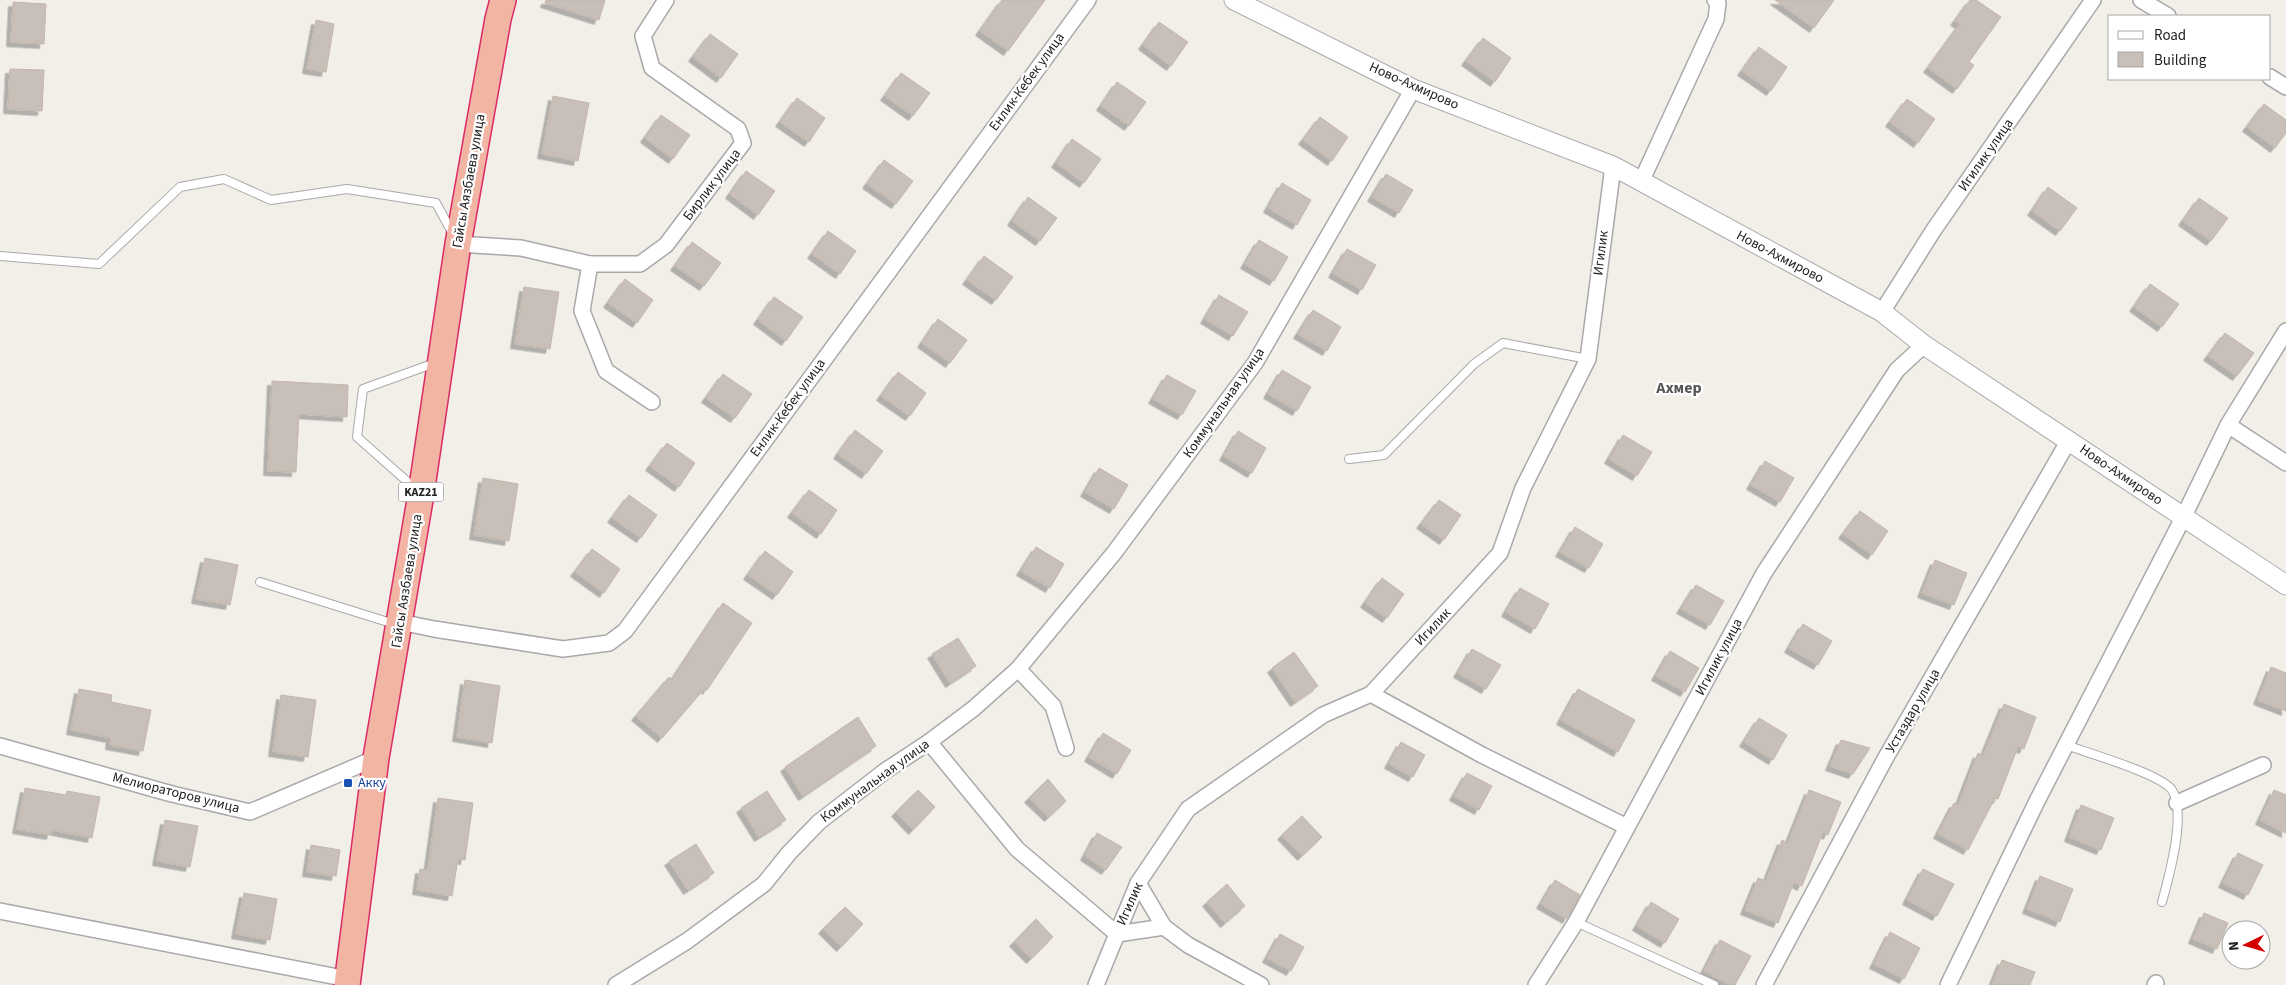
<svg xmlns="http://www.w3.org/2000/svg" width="2286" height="985" font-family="'Source Sans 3',sans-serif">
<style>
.building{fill:#c7bfb8;stroke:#c4b6ab;filter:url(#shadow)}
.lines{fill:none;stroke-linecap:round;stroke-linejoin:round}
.service-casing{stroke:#a9a9a9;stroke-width:10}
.minor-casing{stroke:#a9a9a9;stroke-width:18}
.tertiary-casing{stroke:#a9a9a9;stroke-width:21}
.trunk-casing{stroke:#dc2a67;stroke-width:28}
.service{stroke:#fff;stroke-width:8}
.minor{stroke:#fff;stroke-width:15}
.tertiary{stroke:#fff;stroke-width:19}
.trunk{stroke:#f2b4a3;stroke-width:25}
.transit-dot{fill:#1a4fb4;stroke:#fff;stroke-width:2}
.labels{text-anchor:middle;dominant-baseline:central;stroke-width:4.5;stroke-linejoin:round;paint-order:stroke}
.shield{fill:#fff;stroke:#646464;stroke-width:1}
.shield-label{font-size:12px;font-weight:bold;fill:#222}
.street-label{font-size:14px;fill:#222;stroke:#fff}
.transit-label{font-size:14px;fill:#164399;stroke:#fff;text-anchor:start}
.quarter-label{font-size:16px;font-weight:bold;fill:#555;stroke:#fff}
</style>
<defs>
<filter id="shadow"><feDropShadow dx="-4.5" dy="4.5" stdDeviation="0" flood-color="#0004"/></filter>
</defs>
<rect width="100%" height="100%" fill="#f2efe9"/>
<g class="building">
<path d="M 546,0 L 605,0 L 599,20 L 545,3 Z"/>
<path d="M 1002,0 L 1045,0 L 1008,51 L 980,31 Z"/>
<path d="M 1775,0 L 1834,0 L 1814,28 Z"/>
<path d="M 1970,0 L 1976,0 L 2001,17 L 1969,62 L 1974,65 L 1957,89 L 1928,68 L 1960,24 L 1955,21 Z"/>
<path d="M 13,2 L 46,4 L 44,44 L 11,42 Z"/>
<path d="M 316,20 L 334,24 L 326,72 L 307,69 Z"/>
<path d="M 1159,22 L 1188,42 L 1171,66 L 1143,45 Z"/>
<path d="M 710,34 L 738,54 L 721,78 L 693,57 Z"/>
<path d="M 1483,38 L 1511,58 L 1495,82 L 1466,61 Z"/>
<path d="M 1759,47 L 1787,67 L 1771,91 L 1742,71 Z"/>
<path d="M 10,69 L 44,70 L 42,111 L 8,109 Z"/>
<path d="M 901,73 L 930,93 L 913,116 L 885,96 Z"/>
<path d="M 1117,82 L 1146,102 L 1129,126 L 1101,106 Z"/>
<path d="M 553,96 L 589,103 L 578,161 L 542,154 Z"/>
<path d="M 797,98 L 825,118 L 809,142 L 780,122 Z"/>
<path d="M 1907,99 L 1935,119 L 1918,143 L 1890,122 Z"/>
<path d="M 2264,104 L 2286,120 L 2286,133 L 2275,148 L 2247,127 Z"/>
<path d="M 661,115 L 690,135 L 673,159 L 645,138 Z"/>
<path d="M 1320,117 L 1348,137 L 1332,161 L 1303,140 Z"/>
<path d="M 1072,139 L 1101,159 L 1084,183 L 1056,163 Z"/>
<path d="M 884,160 L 913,181 L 896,204 L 867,184 Z"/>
<path d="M 746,171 L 775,191 L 758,215 L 730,194 Z"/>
<path d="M 1386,174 L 1413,190 L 1399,213 L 1372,197 Z"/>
<path d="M 1282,183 L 1311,200 L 1297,225 L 1268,208 Z"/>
<path d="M 2048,187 L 2077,208 L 2060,231 L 2032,211 Z"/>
<path d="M 1028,197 L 1057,218 L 1040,241 L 1012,221 Z"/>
<path d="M 2199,198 L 2228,218 L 2211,241 L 2183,221 Z"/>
<path d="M 828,231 L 856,251 L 840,274 L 812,254 Z"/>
<path d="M 1259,240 L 1288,257 L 1274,281 L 1245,264 Z"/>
<path d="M 692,242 L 721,263 L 704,286 L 675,266 Z"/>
<path d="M 1347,249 L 1376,265 L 1362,290 L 1333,273 Z"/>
<path d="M 984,256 L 1013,277 L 996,300 L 967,280 Z"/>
<path d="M 625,279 L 653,300 L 637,323 L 608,303 Z"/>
<path d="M 2150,284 L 2179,304 L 2162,327 L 2134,307 Z"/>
<path d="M 524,287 L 559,292 L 550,349 L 515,344 Z"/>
<path d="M 1219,295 L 1248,312 L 1233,336 L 1205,319 Z"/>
<path d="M 774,297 L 803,317 L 786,341 L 758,320 Z"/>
<path d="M 1313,310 L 1341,327 L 1327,351 L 1298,334 Z"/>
<path d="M 938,319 L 967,340 L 950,363 L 922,343 Z"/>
<path d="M 2225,333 L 2254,353 L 2237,376 L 2208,356 Z"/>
<path d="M 1282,370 L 1311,387 L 1297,411 L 1268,394 Z"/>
<path d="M 898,372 L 926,393 L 910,416 L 881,396 Z"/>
<path d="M 723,374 L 752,394 L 735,418 L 706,398 Z"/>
<path d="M 1167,375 L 1196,391 L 1182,415 L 1153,399 Z"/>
<path d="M 272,381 L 348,385 L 347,417 L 299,414 L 296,472 L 268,471 Z"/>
<path d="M 855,430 L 883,451 L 866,474 L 838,454 Z"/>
<path d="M 1238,431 L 1266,448 L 1252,473 L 1224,456 Z"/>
<path d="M 1623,435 L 1652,452 L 1637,476 L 1609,459 Z"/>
<path d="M 667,443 L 695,463 L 679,487 L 650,466 Z"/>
<path d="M 1765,461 L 1794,478 L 1780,502 L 1751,485 Z"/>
<path d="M 1099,468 L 1128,485 L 1114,509 L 1085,492 Z"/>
<path d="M 483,478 L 518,484 L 509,541 L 474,535 Z"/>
<path d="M 809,490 L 837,510 L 821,534 L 792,513 Z"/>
<path d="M 629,495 L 657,515 L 641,538 L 612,518 Z"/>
<path d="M 1439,500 L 1461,515 L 1444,540 L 1421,524 Z"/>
<path d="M 1860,511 L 1888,531 L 1872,555 L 1843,534 Z"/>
<path d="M 1575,527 L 1603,544 L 1589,568 L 1560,552 Z"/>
<path d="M 1036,547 L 1064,564 L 1050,588 L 1021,571 Z"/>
<path d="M 592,549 L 620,569 L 604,593 L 575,572 Z"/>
<path d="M 765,551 L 793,572 L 777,595 L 748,575 Z"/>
<path d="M 205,558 L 238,565 L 230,605 L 196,599 Z"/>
<path d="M 1935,560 L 1967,573 L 1954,605 L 1922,593 Z"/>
<path d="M 1382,578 L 1404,594 L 1387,618 L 1365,603 Z"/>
<path d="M 1696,585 L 1724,601 L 1710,625 L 1681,609 Z"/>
<path d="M 1520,588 L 1549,604 L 1535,629 L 1506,612 Z"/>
<path d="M 723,603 L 752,623 L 707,690 L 705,688 L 662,738 L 636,716 L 669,677 L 672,680 Z"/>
<path d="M 1803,624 L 1832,641 L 1818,665 L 1789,648 Z"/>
<path d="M 958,638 L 976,666 L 950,683 L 932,654 Z"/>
<path d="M 1472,649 L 1501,665 L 1486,689 L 1458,673 Z"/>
<path d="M 1670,651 L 1699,668 L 1685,692 L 1656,676 Z"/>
<path d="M 1294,652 L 1318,686 L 1295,702 L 1272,668 Z"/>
<path d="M 2271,667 L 2286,673 L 2286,711 L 2258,700 Z"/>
<path d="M 465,680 L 500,686 L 492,743 L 457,737 Z"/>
<path d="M 79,689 L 112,695 L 111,702 L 151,710 L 143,751 L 110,745 L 111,738 L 71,730 Z"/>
<path d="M 1578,689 L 1635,720 L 1618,752 L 1561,720 Z"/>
<path d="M 281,695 L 316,700 L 308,757 L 273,752 Z"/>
<path d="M 2004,704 L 2036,717 L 2024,749 L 2018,747 L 1998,799 L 1995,798 L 1968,850 L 1938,834 L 1954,803 L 1958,805 L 1978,753 L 1983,756 Z"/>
<path d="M 858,717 L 876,746 L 803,796 L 785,767 Z"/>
<path d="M 1759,718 L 1787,735 L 1773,760 L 1744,742 Z"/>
<path d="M 1103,733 L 1131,750 L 1117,774 L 1089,757 Z"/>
<path d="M 1841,740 L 1870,748 L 1853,774 L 1830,766 Z"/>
<path d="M 1401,742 L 1425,755 L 1413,777 L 1389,764 Z"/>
<path d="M 1467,773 L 1492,786 L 1479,810 L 1454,796 Z"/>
<path d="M 1048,779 L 1066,801 L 1049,817 L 1029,798 Z"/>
<path d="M 25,788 L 66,795 L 67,791 L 100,797 L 92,838 L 52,830 L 51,835 L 17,829 Z"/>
<path d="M 918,790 L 935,807 L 913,830 L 896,812 Z"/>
<path d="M 1809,790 L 1841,802 L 1828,835 L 1823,832 L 1802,886 L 1794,882 L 1778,923 L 1745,910 L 1758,878 L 1766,881 L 1782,840 L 1788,843 Z"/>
<path d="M 2274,790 L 2286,795 L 2286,833 L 2260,820 Z"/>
<path d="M 767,791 L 786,820 L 759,837 L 741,808 Z"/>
<path d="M 438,798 L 473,803 L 465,860 L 458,859 L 452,896 L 417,890 L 420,869 L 428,870 Z"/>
<path d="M 2081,805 L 2114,818 L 2101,850 L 2069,837 Z"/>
<path d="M 1302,816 L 1322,837 L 1302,856 L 1282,835 Z"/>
<path d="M 165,820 L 198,826 L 190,867 L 157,861 Z"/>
<path d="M 1097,833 L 1122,847 L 1106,870 L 1085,856 Z"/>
<path d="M 696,844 L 714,873 L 688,890 L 669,861 Z"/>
<path d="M 311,845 L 340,850 L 336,876 L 307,872 Z"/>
<path d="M 2238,853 L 2263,865 L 2248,895 L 2223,883 Z"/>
<path d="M 1923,869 L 1954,884 L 1937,916 L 1907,900 Z"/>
<path d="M 2040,876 L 2073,889 L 2060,922 L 2027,909 Z"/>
<path d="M 1555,880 L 1580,895 L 1567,919 L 1541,904 Z"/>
<path d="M 1227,884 L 1245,906 L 1225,923 L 1207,902 Z"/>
<path d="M 244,893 L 277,899 L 270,940 L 236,934 Z"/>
<path d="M 1651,902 L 1679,919 L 1665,943 L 1637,926 Z"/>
<path d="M 845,907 L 863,924 L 841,947 L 823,929 Z"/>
<path d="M 2204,913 L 2228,923 L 2217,949 L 2193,939 Z"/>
<path d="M 1036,919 L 1053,937 L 1031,959 L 1014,942 Z"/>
<path d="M 1890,932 L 1920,948 L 1904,979 L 1874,964 Z"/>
<path d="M 1280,934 L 1304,947 L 1291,971 L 1267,958 Z"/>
<path d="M 1720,940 L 1751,956 L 1735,985 L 1730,985 L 1704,971 Z"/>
<path d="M 2002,960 L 2035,972 L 2030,985 L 1992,985 Z"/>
</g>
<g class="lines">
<defs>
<g id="service">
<path d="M 0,256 L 99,264 L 180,187 L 224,179 L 271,200 L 347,189 L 436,203 L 453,234"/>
<path d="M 1349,459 L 1384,455 L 1474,364 L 1503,343 L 1588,359"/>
<path d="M 418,491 L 357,437 L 363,389 L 435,363"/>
<path d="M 260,582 L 388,622 L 397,622"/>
<path d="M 2066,745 C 2088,753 2161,774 2172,790 C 2187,813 2169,877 2162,902"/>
<path d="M 1576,922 L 1714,985"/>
</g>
<g id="minor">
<path d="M 2141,0 L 2168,16"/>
<path d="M 2270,77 L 2286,87"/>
<path d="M 1641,182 L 1716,19 L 1718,3 L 1715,0"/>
<path d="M 458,244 L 521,248 L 590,264 L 640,264 L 666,245 L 743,143 L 738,129 L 652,68 L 643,36 L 666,0"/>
<path d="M 590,264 L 582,311 L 606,371 L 652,402"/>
<path d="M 1882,312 L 1933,231 L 2093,0"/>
<path d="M 2228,425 L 2286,463"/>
<path d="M 400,622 L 434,629 L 563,649 L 609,643 L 625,631 L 1088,0"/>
<path d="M 1018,669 L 1053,706 L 1066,748"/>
<path d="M 1371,694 L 1482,755 L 1627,827"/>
<path d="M 929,742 L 1017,849 L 1117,934 L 1164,927"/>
<path d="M 0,746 L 172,794 L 250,812 L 376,758"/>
<path d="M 2177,803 L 2263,765"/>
<path d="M 1138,883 L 1164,927 L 1188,945 L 1261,985"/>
<path d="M 0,911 L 348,979"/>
<path d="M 616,985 L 687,941 L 764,884 L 789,853 L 819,822 L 885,771 L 929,742 L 973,709 L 1018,669 L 1114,553 L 1255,363 L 1413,89"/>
<path d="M 1096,985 L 1138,883 L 1188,809 L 1323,715 L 1371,694 L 1500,553 L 1523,488 L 1588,359 L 1613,166"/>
<path d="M 1536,985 L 1576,922 L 1764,573 L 1897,370 L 1924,345"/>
<path d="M 1764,985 L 1885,759 L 2069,440"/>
<path d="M 1948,985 L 2038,799 L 2183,518 L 2228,425 L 2286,331"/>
<path d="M 2155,985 L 2156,983"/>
</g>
<path id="tertiary" d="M 1234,0 L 1413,89 L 1613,166 L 1882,312 L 1924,345 L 2286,585"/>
<path id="trunk" d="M 347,985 L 376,758 L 421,494 L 458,244 L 498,19 L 503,0"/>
</defs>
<use href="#service" class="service-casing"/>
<use href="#minor" class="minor-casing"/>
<use href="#tertiary" class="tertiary-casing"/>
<use href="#trunk" class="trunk-casing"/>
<use href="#service" class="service"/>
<use href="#minor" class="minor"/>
<use href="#tertiary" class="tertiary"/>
<use href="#trunk" class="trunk"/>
</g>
<rect class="transit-dot" x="343" y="778" width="10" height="10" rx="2.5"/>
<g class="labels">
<rect class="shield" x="398.5" y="482.5" width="45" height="19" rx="4"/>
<g class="shield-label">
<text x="421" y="492">KAZ21</text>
</g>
<g class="street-label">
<text transform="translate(1027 82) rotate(-54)">Енлик-Кебек улица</text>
<text transform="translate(1414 86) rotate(24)">Ново-Ахмирово</text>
<text transform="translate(1986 155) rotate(-55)">Игилик улица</text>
<text transform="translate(469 181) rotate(-80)">Гайсы Аязбаева улица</text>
<text transform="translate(712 185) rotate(-53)">Бирлик улица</text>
<text transform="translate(1601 253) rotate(-83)">Игилик</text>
<text transform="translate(1780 257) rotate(28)">Ново-Ахмирово</text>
<text transform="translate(1224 403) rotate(-55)">Коммунальная улица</text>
<text transform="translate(788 408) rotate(-54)">Енлик-Кебек улица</text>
<text transform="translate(2121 475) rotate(34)">Ново-Ахмирово</text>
<text transform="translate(407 581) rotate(-81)">Гайсы Аязбаева улица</text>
<text transform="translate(1433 627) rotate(-47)">Игилик</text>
<text transform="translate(1719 657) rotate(-62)">Игилик улица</text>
<text transform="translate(1913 711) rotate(-60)">Устаздар улица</text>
<text transform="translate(875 781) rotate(-36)">Коммунальная улица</text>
<text transform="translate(176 793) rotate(14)">Мелиораторов улица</text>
<text transform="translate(1130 904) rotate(-66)">Игилик</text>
</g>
<g class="transit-label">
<text x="358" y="783">Акку</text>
</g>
<g class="quarter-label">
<text x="1679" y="388">Ахмер</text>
</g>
</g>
<rect x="2108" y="15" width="162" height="65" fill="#ffffff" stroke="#a7a7a7"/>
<rect x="2118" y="31" width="25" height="8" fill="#ffffff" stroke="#a7a7a7"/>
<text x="2154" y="40" font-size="15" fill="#222222">Road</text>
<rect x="2118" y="52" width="25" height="15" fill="#c7bfb8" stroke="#a7a7a7"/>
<text x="2154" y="65" font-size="15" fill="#222222">Building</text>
<g transform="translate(2246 945) rotate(265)"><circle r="24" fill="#ffffff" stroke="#a7a7a7"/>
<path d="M0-4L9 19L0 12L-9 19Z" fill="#d40000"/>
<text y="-8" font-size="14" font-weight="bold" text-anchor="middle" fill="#222222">N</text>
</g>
</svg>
